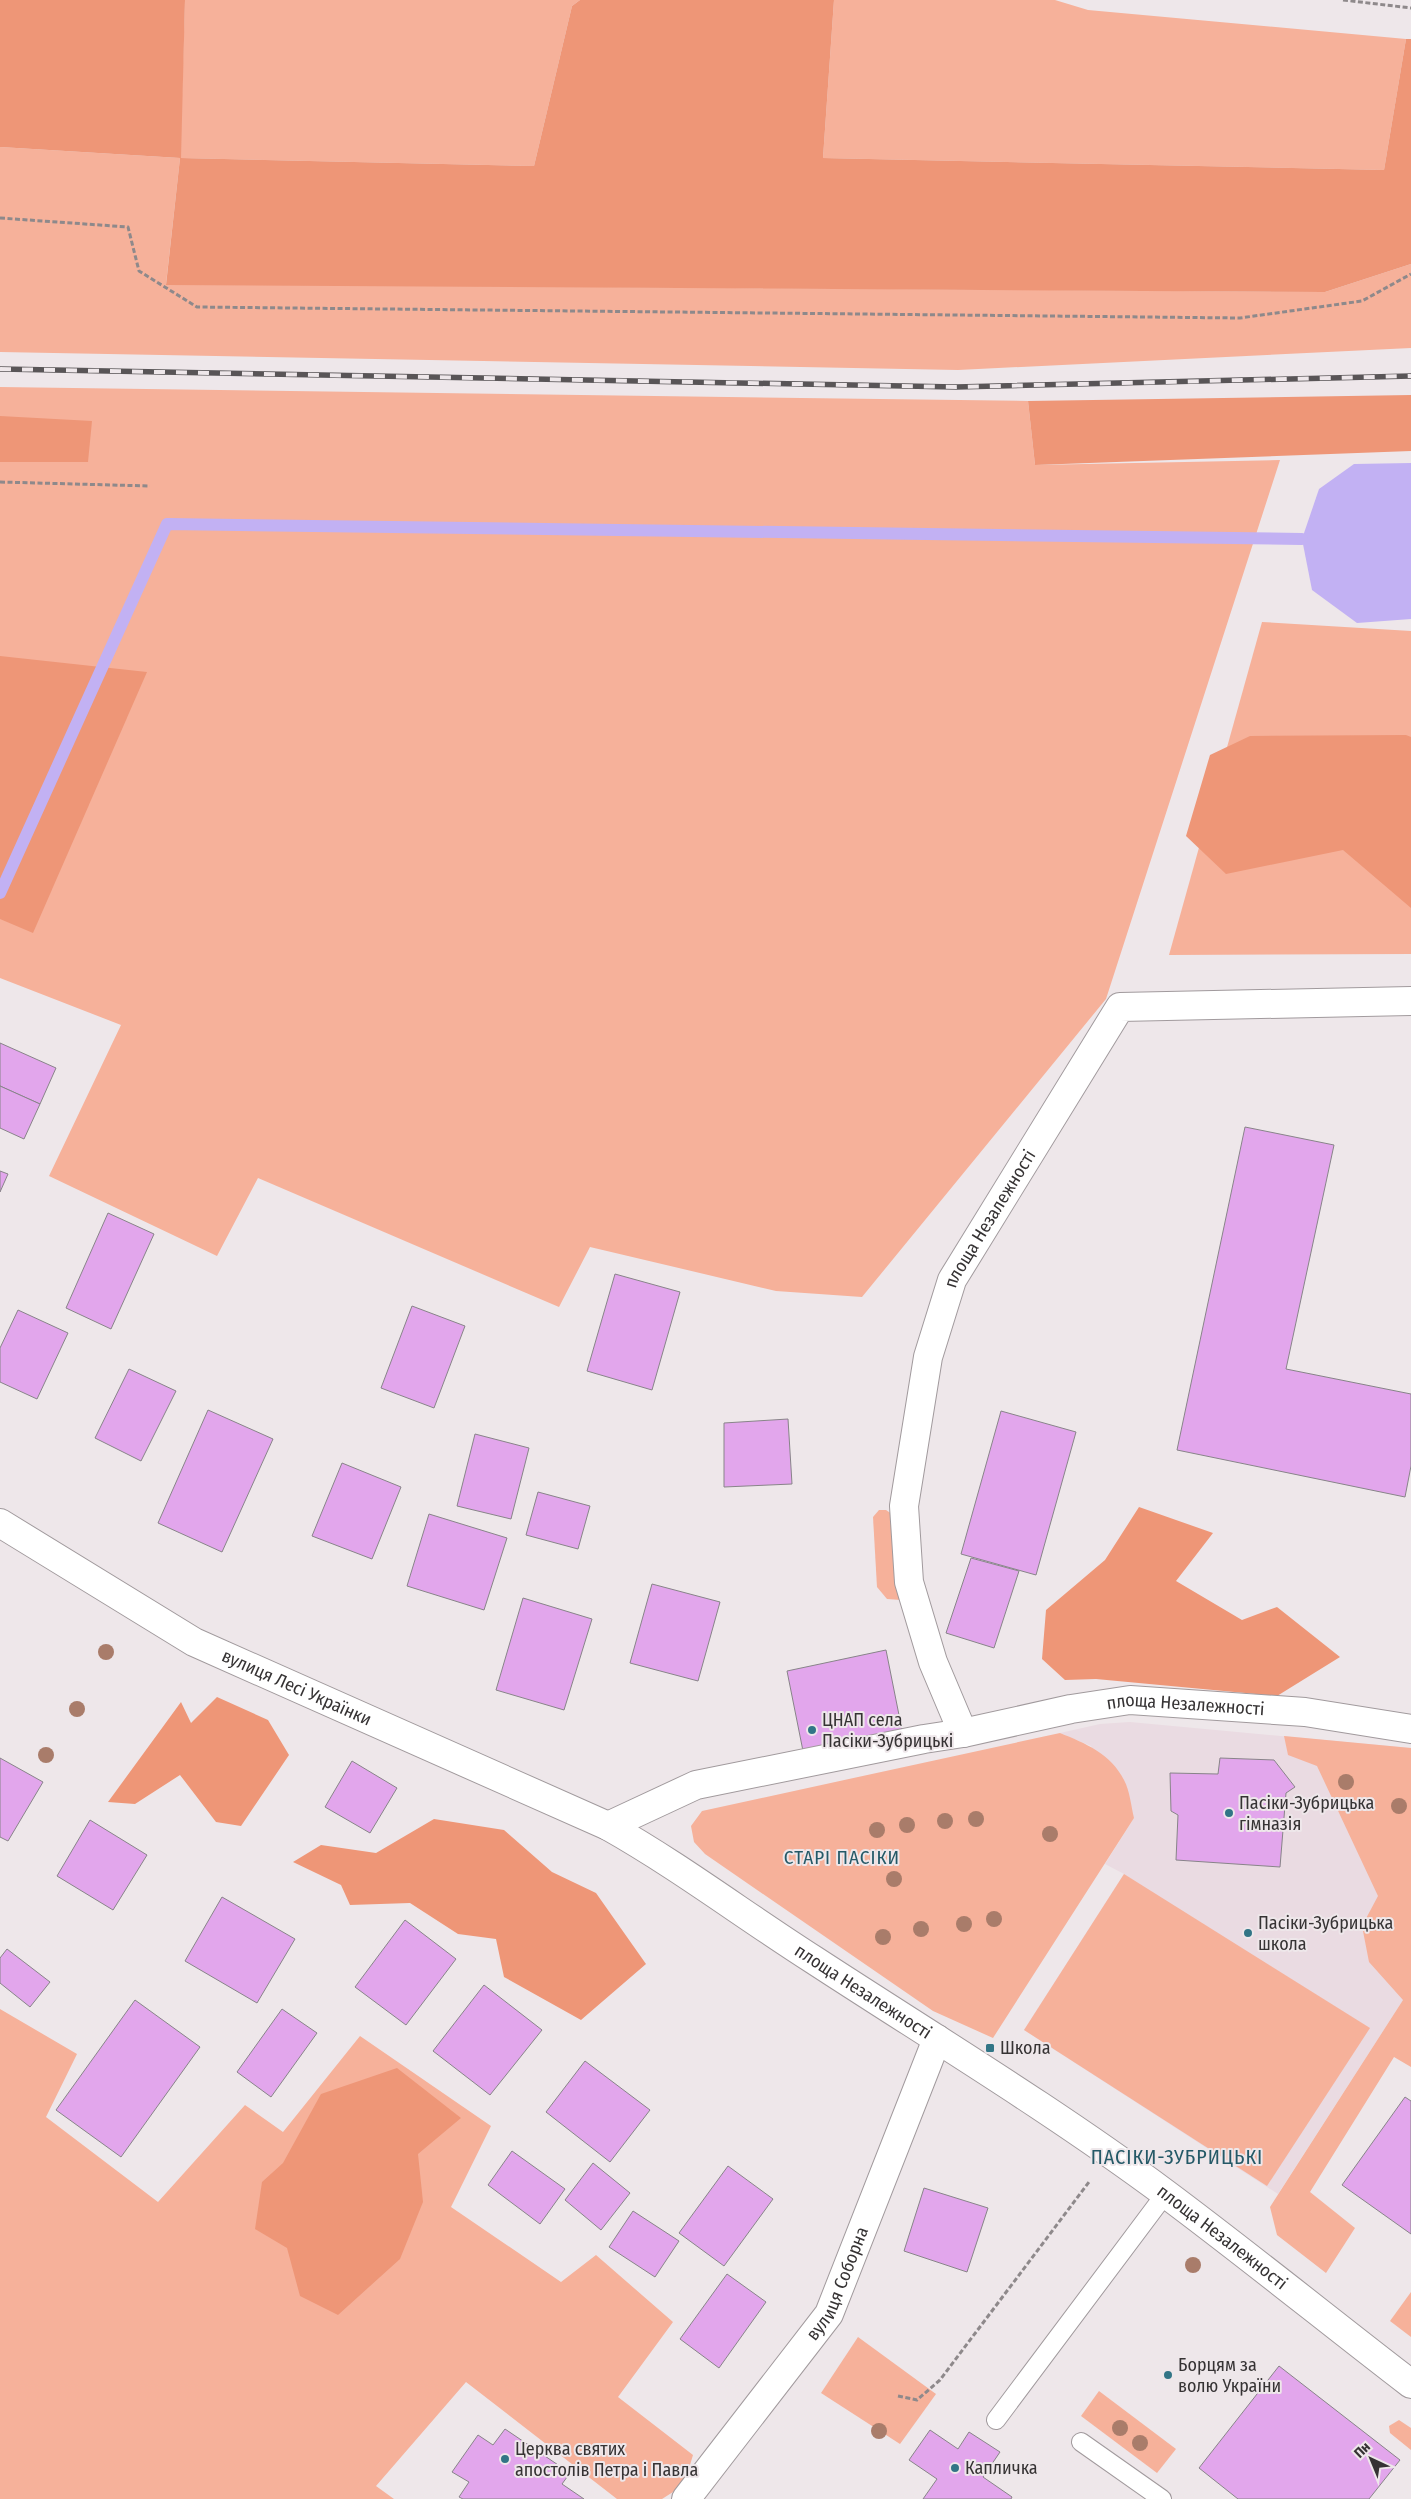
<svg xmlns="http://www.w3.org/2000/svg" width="1411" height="2499" font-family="'Fira Sans Condensed',sans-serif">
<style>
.built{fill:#eadbe2}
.green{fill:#f6b19a}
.forest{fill:#ee9677}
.water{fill:#c2b1f3}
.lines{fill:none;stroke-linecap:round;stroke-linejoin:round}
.stream{stroke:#c2b1f3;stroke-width:12}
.building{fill:#e2a6ec;stroke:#888489}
.service-casing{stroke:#a19a9d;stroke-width:20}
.minor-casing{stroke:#a19a9d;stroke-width:30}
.secondary-casing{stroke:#a19a9d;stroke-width:30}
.path{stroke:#8e898b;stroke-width:3;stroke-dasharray:5 2.5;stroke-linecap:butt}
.service{stroke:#fff;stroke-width:18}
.minor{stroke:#fff;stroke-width:28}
.secondary{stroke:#fff;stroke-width:28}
.rail-casing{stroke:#595557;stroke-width:5.5}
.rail{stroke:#eee7ea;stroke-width:4;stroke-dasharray:11;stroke-linecap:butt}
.tree{fill:#a97c6a}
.poi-dot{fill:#327586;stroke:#eee7ea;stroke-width:2}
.labels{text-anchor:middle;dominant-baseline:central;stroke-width:4;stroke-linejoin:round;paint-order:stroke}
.street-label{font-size:18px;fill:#363334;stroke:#eee7ea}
.poi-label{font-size:18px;fill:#363334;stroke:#eee7ea;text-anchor:start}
.neighbourhood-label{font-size:19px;letter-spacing:1px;fill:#245967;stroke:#eee7ea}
.quarter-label{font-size:20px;letter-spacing:1px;fill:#245967;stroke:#eee7ea}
</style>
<rect width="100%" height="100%" fill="#eee7ea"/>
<path class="built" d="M 1130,1722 L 1411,1748 L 1403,2000 L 1278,2194 L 1024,2030 L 1124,1874 L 1105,1864 L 1134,1818 L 1091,1746 L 1060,1733 L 1100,1724 Z"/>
<g class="green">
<path d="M 185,0 L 580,0 L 572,6 L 534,166 L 180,158 L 166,284 L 1325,292 L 1411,264 L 1411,348 L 958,370 L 0,352 L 0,147 L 180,158 Z"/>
<path d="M 834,0 L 1055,0 L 1088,10 L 1406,39 L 1384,170 L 823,158 Z"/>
<path d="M 0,387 L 1028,401 L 1035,465 L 1280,460 L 1106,999 L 862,1297 L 776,1291 L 590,1247 L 559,1307 L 258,1178 L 217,1256 L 49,1176 L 121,1025 L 0,978 Z"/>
<path d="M 1262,622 L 1411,631 L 1411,954 L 1169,955 Z"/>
<path d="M 879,1510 L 886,1510 L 905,1523 L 915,1601 L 887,1599 L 877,1587 L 873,1517 Z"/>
<path d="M 1060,1733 C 1085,1743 1111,1754 1124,1780 C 1130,1791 1131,1806 1134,1818 L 993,2038 L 933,2011 L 705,1854 L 694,1842 L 691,1826 L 702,1811 Z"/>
<path d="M 1284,1736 L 1411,1748 L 1411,2067 L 1394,2057 L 1310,2192 L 1355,2228 L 1326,2273 L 1277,2235 L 1270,2207 L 1403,2000 L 1369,1962 L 1362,1926 L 1378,1896 L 1317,1766 L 1288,1755 Z"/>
<path d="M 1124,1874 L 1370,2028 L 1267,2186 L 1024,2030 Z"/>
<path d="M 0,2009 L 77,2054 L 46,2117 L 158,2202 L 245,2105 L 283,2132 L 360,2036 L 491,2126 L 451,2207 L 561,2282 L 596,2255 L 673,2322 L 618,2397 L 693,2455 L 684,2485 L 662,2499 L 617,2499 L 466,2382 L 376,2486 L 394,2499 L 0,2499 Z"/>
<path d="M 1411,2292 L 1411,2337 L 1390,2321 Z"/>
<path d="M 858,2337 L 936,2394 L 900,2444 L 821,2393 Z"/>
<path d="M 1099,2391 L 1176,2449 L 1157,2473 L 1081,2416 Z"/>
<path d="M 1399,2420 L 1411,2428 L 1411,2450 L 1390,2433 L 1389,2426 Z"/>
</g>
<g class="forest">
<path d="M 0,0 L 185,0 L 181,158 L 534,166 L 572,6 L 580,0 L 834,0 L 823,158 L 1384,170 L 1406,39 L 1411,39 L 1411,264 L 1325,292 L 166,285 L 180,158 L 0,147 Z"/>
<path d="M 1411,395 L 1411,451 L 1035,465 L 1028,401 Z"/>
<path d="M 0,416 L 92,421 L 88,462 L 0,462 Z"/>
<path d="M 0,656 L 147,672 L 33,933 L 0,919 Z"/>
<path d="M 1406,735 L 1411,737 L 1411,908 L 1343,850 L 1226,874 L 1186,836 L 1210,755 L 1250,736 Z"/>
<path d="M 1139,1507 L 1213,1533 L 1176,1581 L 1242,1620 L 1277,1607 L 1340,1657 L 1277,1696 L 1096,1679 L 1065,1680 L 1042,1659 L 1046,1610 L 1105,1560 Z"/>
<path d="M 217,1697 L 268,1720 L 289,1755 L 241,1826 L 216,1822 L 180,1775 L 135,1804 L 108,1802 L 181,1702 L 191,1723 Z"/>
<path d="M 434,1819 L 504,1830 L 552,1872 L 596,1893 L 646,1964 L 581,2020 L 504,1977 L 496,1939 L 458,1934 L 410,1903 L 350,1905 L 341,1885 L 293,1862 L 321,1845 L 376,1853 Z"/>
<path d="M 397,2068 L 461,2118 L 418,2154 L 423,2202 L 400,2259 L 338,2315 L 300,2296 L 287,2248 L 255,2229 L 262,2182 L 283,2163 L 321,2094 Z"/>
</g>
<path class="water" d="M 1411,463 L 1411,619 L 1357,623 L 1312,590 L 1302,539 L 1319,489 L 1354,464 Z"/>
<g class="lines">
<path class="stream" d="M 0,893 L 167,524 L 1302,539"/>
</g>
<g class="building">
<path d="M 0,1043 L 56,1068 L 40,1104 L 0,1086 Z"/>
<path d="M 0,1086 L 40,1104 L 24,1139 L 0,1128 Z"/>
<path d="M 1245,1127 L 1334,1145 L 1286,1369 L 1411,1394 L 1411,1466 L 1405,1497 L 1177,1450 Z"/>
<path d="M 0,1171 L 8,1174 L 0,1192 Z"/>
<path d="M 108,1213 L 154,1234 L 111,1329 L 66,1308 Z"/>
<path d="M 615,1274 L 680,1292 L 652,1390 L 587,1371 Z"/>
<path d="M 412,1306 L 465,1326 L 434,1408 L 381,1388 Z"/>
<path d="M 18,1310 L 68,1333 L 37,1399 L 0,1382 L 0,1348 Z"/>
<path d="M 129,1369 L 176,1391 L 141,1461 L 95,1438 Z"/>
<path d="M 208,1410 L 273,1439 L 222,1552 L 158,1523 Z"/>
<path d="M 1001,1411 L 1076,1432 L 1036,1575 L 961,1554 Z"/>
<path d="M 788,1419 L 792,1484 L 724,1487 L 724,1423 Z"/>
<path d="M 475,1434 L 529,1448 L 511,1519 L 457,1506 Z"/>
<path d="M 342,1463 L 401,1487 L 372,1559 L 312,1536 Z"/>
<path d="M 538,1492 L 590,1506 L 578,1549 L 526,1535 Z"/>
<path d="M 429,1514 L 507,1538 L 484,1610 L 407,1586 Z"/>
<path d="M 971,1558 L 1019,1571 L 994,1648 L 946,1633 Z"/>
<path d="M 652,1584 L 720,1602 L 698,1681 L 630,1663 Z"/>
<path d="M 523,1598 L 592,1619 L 564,1710 L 496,1690 Z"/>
<path d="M 886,1650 L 902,1730 L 803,1751 L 787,1671 Z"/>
<path d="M 0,1758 L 43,1782 L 8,1841 L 0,1837 Z"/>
<path d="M 1220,1758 L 1274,1760 L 1295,1787 L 1286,1793 L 1280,1867 L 1176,1860 L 1178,1815 L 1171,1811 L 1170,1773 L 1218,1774 Z"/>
<path d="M 352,1761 L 397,1788 L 370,1833 L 325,1807 Z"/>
<path d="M 90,1820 L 147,1855 L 113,1910 L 57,1876 Z"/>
<path d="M 222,1897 L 295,1939 L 257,2003 L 185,1961 Z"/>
<path d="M 405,1920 L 456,1959 L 406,2025 L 355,1987 Z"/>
<path d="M 7,1949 L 50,1982 L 30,2007 L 0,1983 L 0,1958 Z"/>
<path d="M 484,1985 L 542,2030 L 490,2095 L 433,2051 Z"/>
<path d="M 135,2000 L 200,2047 L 121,2157 L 56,2110 Z"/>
<path d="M 282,2009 L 317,2033 L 271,2097 L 237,2072 Z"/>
<path d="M 585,2061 L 650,2110 L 610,2162 L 546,2112 Z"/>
<path d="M 1405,2097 L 1411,2101 L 1411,2234 L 1342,2185 Z"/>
<path d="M 512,2151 L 565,2189 L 540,2224 L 488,2185 Z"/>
<path d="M 593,2163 L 630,2193 L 601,2230 L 565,2200 Z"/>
<path d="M 728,2166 L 773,2199 L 724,2266 L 679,2233 Z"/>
<path d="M 924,2188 L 988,2208 L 967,2272 L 904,2251 Z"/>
<path d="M 633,2211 L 679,2241 L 655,2277 L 609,2247 Z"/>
<path d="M 727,2274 L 766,2302 L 719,2368 L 680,2339 Z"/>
<path d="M 1279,2366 L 1400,2460 L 1369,2499 L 1238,2499 L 1199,2468 Z"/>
<path d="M 505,2429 L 570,2473 L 562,2484 L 584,2499 L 463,2499 L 459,2497 L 469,2482 L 452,2472 L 478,2435 L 493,2445 Z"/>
<path d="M 930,2430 L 958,2449 L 969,2432 L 1000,2452 L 983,2477 L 1012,2497 L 1011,2499 L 923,2499 L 937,2479 L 909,2460 Z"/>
</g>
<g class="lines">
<defs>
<g id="service">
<path d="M 996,2420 L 1166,2193"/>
<path d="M 1081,2442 L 1162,2499"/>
</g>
<g id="minor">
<path id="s1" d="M 963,1733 L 933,1662 L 909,1582 L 904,1506 L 928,1357 L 952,1280 L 1120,1007 L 1411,1001"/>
<path id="s2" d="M 608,1826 L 696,1785 L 924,1739 L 963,1733 L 1071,1709 L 1130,1700 L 1305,1712 L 1411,1729"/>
<path id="s3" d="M 686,2499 L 829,2314 L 937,2039"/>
</g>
<g id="secondary">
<path id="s4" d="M 0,1523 L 194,1642 L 608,1826 C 679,1866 745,1916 814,1960 C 932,2037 1053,2110 1166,2194 C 1249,2256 1329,2321 1411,2384"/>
</g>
</defs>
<use href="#service" class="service-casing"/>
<use href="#minor" class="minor-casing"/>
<use href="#secondary" class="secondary-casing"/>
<g class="path">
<path d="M 1343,0 L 1411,8"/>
<path d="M 0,218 L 128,227 L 139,271 L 197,307 L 1240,318 L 1362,301 L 1411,274"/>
<path d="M 0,482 L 150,486"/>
<path d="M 898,2396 L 917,2400 L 940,2380 L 1089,2182"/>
</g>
<use href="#service" class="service"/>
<use href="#minor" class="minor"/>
<use href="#secondary" class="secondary"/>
<defs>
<path id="rail" d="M 0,369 L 956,387 L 1411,376"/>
</defs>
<use href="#rail" class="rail-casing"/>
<use href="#rail" class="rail"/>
</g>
<g class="tree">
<circle cx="106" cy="1652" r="8"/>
<circle cx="77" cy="1709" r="8"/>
<circle cx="46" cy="1755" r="8"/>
<circle cx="1346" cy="1782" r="8"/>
<circle cx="1399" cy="1806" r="8"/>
<circle cx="976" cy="1819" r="8"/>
<circle cx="945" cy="1821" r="8"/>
<circle cx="907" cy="1825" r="8"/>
<circle cx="877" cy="1830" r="8"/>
<circle cx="1050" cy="1834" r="8"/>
<circle cx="894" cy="1879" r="8"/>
<circle cx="994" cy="1919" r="8"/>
<circle cx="964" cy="1924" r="8"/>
<circle cx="921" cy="1929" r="8"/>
<circle cx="883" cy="1937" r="8"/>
<circle cx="1193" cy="2265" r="8"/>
<circle cx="1120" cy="2428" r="8"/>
<circle cx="879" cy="2431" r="8"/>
<circle cx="1140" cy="2443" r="8"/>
</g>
<g class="poi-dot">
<circle cx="812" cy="1730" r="5"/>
<circle cx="1229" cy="1813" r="5"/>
<circle cx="1248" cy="1933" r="5"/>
<rect x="985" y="2043" width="10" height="10" rx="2.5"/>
<circle cx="1168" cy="2375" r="5"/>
<circle cx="505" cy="2459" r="5"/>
<circle cx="955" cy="2468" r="5"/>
</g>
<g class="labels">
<g class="street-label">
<text stroke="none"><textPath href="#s1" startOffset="540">площа Незалежності</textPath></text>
<text stroke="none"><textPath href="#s4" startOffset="340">вулиця Лесі Українки</textPath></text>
<text stroke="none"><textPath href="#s2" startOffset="595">площа Незалежності</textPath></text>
<text stroke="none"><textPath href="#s4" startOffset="985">площа Незалежності</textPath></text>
<text stroke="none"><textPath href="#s4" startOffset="1420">площа Незалежності</textPath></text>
<text stroke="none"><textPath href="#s3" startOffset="265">вулиця Соборна</textPath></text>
</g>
<g class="poi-label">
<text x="822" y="1720">ЦНАП села<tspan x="822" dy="21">Пасіки-Зубрицькі</tspan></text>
<text x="1239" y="1803">Пасіки-Зубрицька<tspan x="1239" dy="21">гімназія</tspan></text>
<text x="1258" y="1923">Пасіки-Зубрицька<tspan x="1258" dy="21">школа</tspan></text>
<text x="1000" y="2048">Школа</text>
<text x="1178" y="2365">Борцям за<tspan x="1178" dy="21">волю України</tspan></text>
<text x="515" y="2449">Церква святих<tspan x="515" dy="21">апостолів Петра і Павла</tspan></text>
<text x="965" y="2468">Капличка</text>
</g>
<g class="neighbourhood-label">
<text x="842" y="1857">СТАРІ ПАСІКИ</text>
</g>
<g class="quarter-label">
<text x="1177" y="2157">ПАСІКИ-ЗУБРИЦЬКІ</text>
</g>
</g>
<g transform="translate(1371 2459) rotate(316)" stroke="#eee7ea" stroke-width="4" paint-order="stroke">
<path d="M0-4L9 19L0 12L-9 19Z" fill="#363334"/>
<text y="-8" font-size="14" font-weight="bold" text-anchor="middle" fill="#363334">Пн</text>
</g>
</svg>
